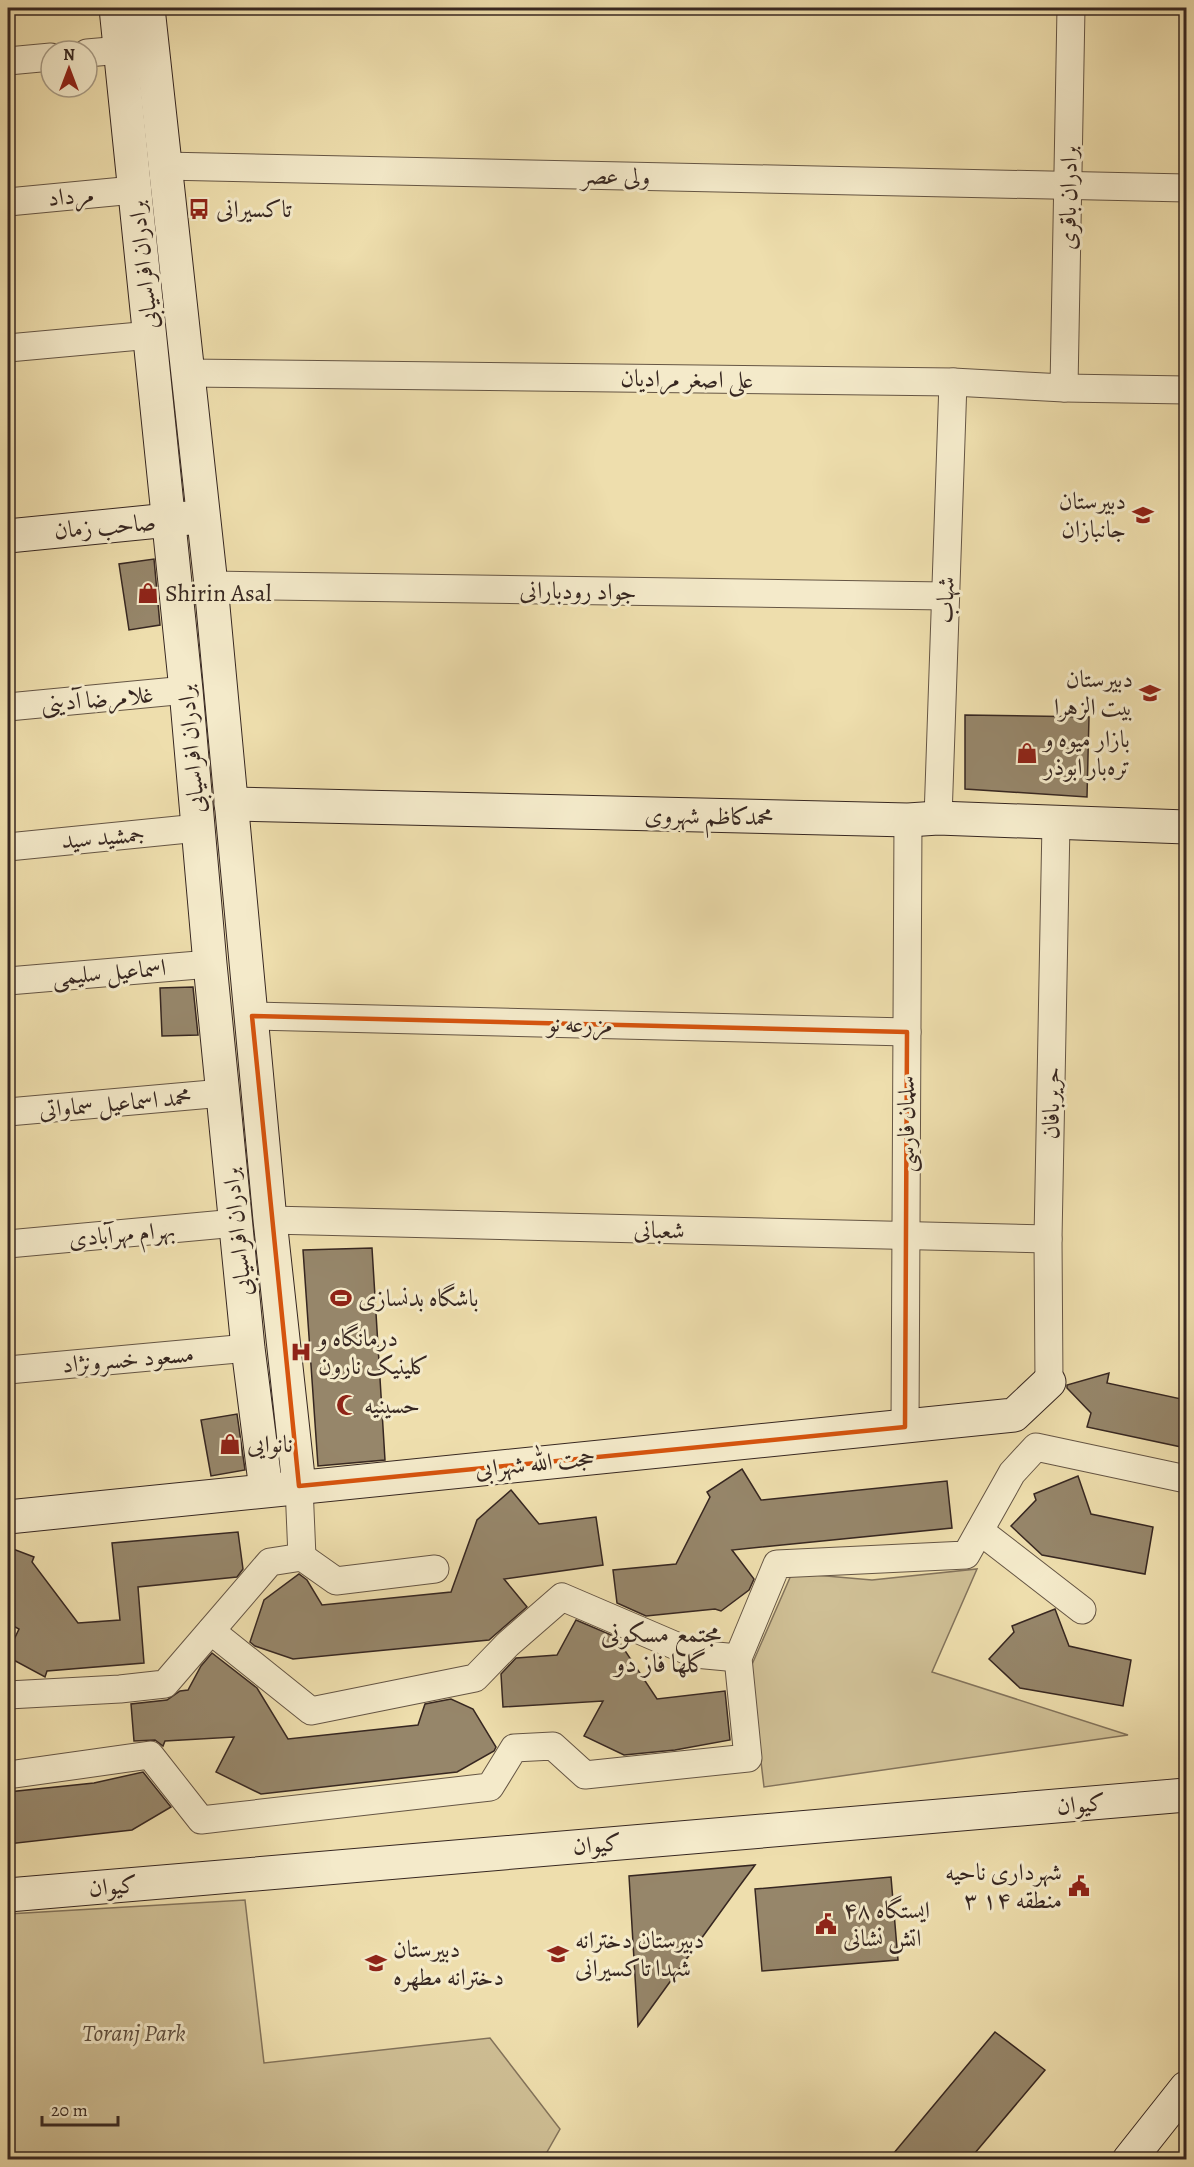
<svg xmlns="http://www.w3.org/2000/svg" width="1194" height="2167" font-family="Alegreya,Amiri,serif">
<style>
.green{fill:#cfbf95;stroke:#83735b;stroke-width:1.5}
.building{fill:#96866a;stroke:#372721;stroke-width:1.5}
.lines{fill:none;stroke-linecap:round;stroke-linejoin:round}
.street-casing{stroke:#655544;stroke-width:29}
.secondary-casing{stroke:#372721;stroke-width:35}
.street{stroke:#f4eaca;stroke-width:27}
.secondary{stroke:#f4eaca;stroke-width:33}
.marked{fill:none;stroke:#d6540e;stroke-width:4.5;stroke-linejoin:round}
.labels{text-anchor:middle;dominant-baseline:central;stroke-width:6;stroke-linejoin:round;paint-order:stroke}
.street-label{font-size:24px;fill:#372721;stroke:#f4eaca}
.poi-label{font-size:24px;fill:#372721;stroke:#f4eaca;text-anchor:start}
.park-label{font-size:24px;font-style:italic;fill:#5d4d3e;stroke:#f4eaca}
.neighbourhood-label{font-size:26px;fill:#372721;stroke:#f4eaca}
</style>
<rect width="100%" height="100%" fill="#eedead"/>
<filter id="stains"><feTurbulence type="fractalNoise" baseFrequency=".00333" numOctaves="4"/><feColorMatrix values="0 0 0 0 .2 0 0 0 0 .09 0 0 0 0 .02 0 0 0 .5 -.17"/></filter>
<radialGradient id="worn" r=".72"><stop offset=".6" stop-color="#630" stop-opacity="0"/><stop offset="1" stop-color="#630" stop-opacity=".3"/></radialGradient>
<g class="green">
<path d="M 977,1569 L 932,1672 L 1128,1735 L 764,1787 L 750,1669 L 792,1573 L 872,1580 Z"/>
<path d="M 245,1900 L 264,2063 L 490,2038 L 560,2129 L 543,2159 L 8,2159 L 8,1914 Z"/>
</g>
<g class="building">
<path d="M 154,559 L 160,625 L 129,630 L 119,564 Z"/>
<path d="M 965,715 L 1089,717 L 1087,797 L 965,789 Z"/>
<path d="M 193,987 L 198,1035 L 162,1036 L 160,988 Z"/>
<path d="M 372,1248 L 385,1460 L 318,1466 L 303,1250 Z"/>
<path d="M 1109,1373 L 1107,1383 L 1186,1400 L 1186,1448 L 1087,1427 L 1091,1413 L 1067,1388 L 1067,1385 Z"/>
<path d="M 237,1414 L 245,1470 L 211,1476 L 201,1420 Z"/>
<path d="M 742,1469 L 761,1500 L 947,1481 L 952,1528 L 732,1550 L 754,1579 L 749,1590 L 721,1611 L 715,1609 L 646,1616 L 617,1603 L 613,1570 L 676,1564 L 710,1497 L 707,1492 Z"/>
<path d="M 1078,1476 L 1091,1514 L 1153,1527 L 1145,1574 L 1042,1555 L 1011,1526 L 1036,1500 L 1034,1494 Z"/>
<path d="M 511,1490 L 539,1524 L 596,1517 L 603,1565 L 504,1579 L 527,1607 L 489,1640 L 293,1659 L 255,1646 L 250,1642 L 264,1600 L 299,1574 L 307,1580 L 322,1605 L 451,1592 L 477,1520 Z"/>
<path d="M 238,1532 L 243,1569 L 237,1577 L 138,1587 L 144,1663 L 47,1671 L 45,1677 L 8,1657 L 8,1652 L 19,1629 L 8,1623 L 8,1547 L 34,1557 L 32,1562 L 78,1623 L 120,1620 L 112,1543 Z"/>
<path d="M 1055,1609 L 1069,1646 L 1131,1660 L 1123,1706 L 1020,1688 L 989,1659 L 1014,1632 L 1012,1626 Z"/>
<path d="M 576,1620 L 616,1637 L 657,1699 L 725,1691 L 730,1740 L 675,1750 L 624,1755 L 584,1736 L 603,1701 L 503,1707 L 501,1674 L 516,1658 L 557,1655 Z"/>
<path d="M 212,1653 L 257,1688 L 288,1739 L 418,1725 L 425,1704 L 451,1699 L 473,1709 L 496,1747 L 494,1751 L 457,1772 L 261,1794 L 216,1772 L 234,1737 L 165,1741 L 163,1746 L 155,1740 L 134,1741 L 131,1704 L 167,1700 L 180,1691 L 188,1690 L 201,1666 Z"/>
<path d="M 143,1772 L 171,1807 L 132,1830 L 8,1844 L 8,1792 L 94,1783 Z"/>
<path d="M 755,1865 L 735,1892 L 638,2026 L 629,1876 Z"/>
<path d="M 891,1877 L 898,1960 L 762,1971 L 755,1889 Z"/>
<path d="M 995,2032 L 1045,2070 L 969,2160 L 888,2160 Z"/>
</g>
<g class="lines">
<defs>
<g id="street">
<path d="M 87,53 L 121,50"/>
<path d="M 8,61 L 51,57"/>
<path d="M 164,166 L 1186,188"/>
<path d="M 8,202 L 134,190"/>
<path d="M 8,348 L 151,335"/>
<path d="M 187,373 L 953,382 L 1064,388 L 1186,390"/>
<path d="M 1064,388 L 1071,8"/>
<path d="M 211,585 L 945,596"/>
<path d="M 8,707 L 186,690"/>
<path d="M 938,818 L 953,382"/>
<path d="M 8,847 L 198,828"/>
<path d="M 8,981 L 210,964"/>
<path d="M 252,1016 L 907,1032"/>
<path d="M 8,1112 L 223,1093"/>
<path d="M 270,1220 L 1048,1239"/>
<path d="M 8,1244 L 236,1223"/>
<path d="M 8,1370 L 248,1348"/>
<path d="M 1049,1382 L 1048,1239 L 1056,823"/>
<path d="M 905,1427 L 908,820"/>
<path d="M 299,1486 L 302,1557"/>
<path d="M 980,1531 L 1082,1610"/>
<path d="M 211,1631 L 311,1711 L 475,1678 L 508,1644 L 562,1597 L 695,1654 L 738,1658"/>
<path d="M 8,1695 L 120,1689 L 165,1684 L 270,1562 L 302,1557 L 336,1581 L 435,1569"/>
<path d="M 8,1775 L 150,1755 L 201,1820 L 490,1787 L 514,1748 L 553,1746 L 585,1775 L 748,1758 L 738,1658 L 777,1564 L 966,1555 L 1012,1473 L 1036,1447 L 1186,1479"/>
</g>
<g id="secondary">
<path d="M 116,8 L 186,690 L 210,964 L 248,1348 L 266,1490"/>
<path d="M 148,8 L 211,585 L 270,1220 L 299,1486"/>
<path d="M 8,536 L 189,518"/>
<path d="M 231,804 L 908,820 L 938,818 L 1186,827"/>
<path d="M 8,1517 L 1014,1415 L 1049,1382"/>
<path d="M 8,1895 L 1186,1795"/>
<path d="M 1129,2160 L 1186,2088"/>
</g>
</defs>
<use href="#street" class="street-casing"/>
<use href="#secondary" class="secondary-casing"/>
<use href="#street" class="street"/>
<use href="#secondary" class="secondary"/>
</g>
<path class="marked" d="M 252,1016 L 907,1032 L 905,1427 L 299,1486 Z"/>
<defs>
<symbol id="bus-bare" viewBox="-9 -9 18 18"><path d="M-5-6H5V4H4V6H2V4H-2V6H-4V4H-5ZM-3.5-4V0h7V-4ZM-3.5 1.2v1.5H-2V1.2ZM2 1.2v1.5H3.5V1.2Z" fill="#8f2418" stroke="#f4eaca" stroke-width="2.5" paint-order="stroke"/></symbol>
<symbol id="school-bare" viewBox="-9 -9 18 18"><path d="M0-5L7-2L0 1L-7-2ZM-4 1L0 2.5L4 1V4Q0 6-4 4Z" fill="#8f2418" stroke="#f4eaca" stroke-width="2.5" paint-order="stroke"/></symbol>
<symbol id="shop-bare" viewBox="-9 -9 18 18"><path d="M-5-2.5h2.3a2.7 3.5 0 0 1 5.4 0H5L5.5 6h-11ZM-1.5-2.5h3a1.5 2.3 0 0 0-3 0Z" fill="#8f2418" stroke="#f4eaca" stroke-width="2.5" paint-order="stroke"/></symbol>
<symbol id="stadium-bare" viewBox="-9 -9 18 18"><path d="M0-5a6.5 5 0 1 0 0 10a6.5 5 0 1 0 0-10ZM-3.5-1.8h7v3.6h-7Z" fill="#8f2418" stroke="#f4eaca" stroke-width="2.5" paint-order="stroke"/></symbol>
<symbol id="hospital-bare" viewBox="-9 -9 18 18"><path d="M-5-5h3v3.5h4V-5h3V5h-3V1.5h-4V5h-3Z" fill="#8f2418" stroke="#f4eaca" stroke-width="2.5" paint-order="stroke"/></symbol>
<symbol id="mosque-bare" viewBox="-9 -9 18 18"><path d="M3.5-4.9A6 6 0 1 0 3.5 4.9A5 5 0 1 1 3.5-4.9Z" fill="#8f2418" stroke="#f4eaca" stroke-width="2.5" paint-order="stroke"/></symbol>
<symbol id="civic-bare" viewBox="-9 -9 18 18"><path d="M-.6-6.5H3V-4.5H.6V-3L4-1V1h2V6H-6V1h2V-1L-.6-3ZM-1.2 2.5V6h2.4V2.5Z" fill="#8f2418" stroke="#f4eaca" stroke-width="2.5" paint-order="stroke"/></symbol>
</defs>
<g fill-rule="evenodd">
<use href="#bus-bare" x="184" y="194" width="30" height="30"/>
<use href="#school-bare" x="1128" y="500" width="30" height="30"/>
<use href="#shop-bare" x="133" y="578" width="30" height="30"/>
<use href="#school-bare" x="1135" y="678" width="30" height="30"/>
<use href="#shop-bare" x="1012" y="738" width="30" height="30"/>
<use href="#stadium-bare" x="326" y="1283" width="30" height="30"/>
<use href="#hospital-bare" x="286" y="1337" width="30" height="30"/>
<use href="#mosque-bare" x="332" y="1390" width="30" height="30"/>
<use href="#shop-bare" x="215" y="1429" width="30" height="30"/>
<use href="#civic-bare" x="1064" y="1871" width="30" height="30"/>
<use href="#civic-bare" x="811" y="1909" width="30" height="30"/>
<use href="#school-bare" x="543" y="1939" width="30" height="30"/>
<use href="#school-bare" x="361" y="1948" width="30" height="30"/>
</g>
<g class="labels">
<g class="street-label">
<text transform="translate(616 176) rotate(1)">ولی عصر</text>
<text transform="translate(71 196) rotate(-5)">مرداد</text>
<text transform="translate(1068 198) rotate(-89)">برادران باقری</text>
<text transform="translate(143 265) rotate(-96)">برادران افراسیابی</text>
<text transform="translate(687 379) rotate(1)">علی اصغر مرادیان</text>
<text transform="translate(105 526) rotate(-5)">صاحب زمان</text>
<text transform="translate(578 591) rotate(1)">جواد رودبارانی</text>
<text transform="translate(945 600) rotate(-88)">شهاب</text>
<text transform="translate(97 699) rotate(-5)">غلامرضا آدینی</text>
<text transform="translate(191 749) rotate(-95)">برادران افراسیابی</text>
<text transform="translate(709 816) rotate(1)">محمدکاظم شهروی</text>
<text transform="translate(103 837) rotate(-5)">جمشید سید</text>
<text transform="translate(109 972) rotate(-5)">اسماعیل سلیمی</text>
<text transform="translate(580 1024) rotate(1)">مزرعه نو</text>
<text transform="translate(115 1103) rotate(-5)">محمد اسماعیل سماواتی</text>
<text transform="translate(1051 1103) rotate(-89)">حریربافان</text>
<text transform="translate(906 1124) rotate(-90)">سلمان فارسی</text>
<text transform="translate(659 1230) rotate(1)">شعبانی</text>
<text transform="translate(237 1232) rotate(-96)">برادران افراسیابی</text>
<text transform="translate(122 1234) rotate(-5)">بهرام مهرآبادی</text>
<text transform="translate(128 1359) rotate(-5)">مسعود خسرونژاد</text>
<text transform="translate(535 1463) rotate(-6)">حجت الله شهرابی</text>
<text transform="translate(1081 1804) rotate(-5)">کیوان</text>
<text transform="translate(597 1844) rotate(-5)">کیوان</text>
<text transform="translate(113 1886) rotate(-5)">کیوان</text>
</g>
<g class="poi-label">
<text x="216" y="209">تاکسیرانی</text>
<text x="1126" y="501" text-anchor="end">دبیرستان<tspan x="1126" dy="28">جانبازان</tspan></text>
<text x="165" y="593">Shirin Asal</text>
<text x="1133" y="679" text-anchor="end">دبیرستان<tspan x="1133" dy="28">بیت الزهرا</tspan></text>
<text x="1044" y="739">بازار میوه و<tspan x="1044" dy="28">تره‌بار ابوذر</tspan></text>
<text x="358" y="1298">باشگاه بدنسازی</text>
<text x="318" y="1338">درمانگاه و<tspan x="318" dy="28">کلینیک نارون</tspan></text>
<text x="364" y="1405">حسینیه</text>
<text x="247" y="1444">نانوایی</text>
<text x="1062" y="1872" text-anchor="end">شهرداری ناحیه<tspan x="1062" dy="28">۳ منطقه ۱۴</tspan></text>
<text x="843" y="1910">ایستگاه ۴۸<tspan x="843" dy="28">اتش نشانی</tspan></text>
<text x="575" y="1940">دبیرستان دخترانه<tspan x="575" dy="28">شهدا تاکسیرانی</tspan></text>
<text x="393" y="1949">دبیرستان<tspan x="393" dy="28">دخترانه مطهره</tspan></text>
</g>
<g class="park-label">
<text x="134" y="2033">Toranj Park</text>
</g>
<g class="neighbourhood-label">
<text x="661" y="1633">مجتمع مسکونی<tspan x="661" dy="30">گلها فاز دو</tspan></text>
</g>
</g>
<rect width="1194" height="2167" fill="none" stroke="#eedead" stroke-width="30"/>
<rect x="9" y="9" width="1176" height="2149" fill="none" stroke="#372721" stroke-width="3"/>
<rect x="15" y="15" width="1164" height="2137" fill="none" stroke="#372721" stroke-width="1.5"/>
<g transform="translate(69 69)"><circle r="28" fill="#f4eaca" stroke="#a89c86" stroke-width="1.5"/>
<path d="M0-4.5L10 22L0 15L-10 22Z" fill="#8f2418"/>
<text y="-9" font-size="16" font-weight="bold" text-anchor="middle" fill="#372721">N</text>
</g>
<path d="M42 2116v9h76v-9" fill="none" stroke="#372721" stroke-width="3"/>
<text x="51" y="2116" font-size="18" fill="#372721" stroke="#f4eaca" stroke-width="4.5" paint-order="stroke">20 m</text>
<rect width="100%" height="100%" filter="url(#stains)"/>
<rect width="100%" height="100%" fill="url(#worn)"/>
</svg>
